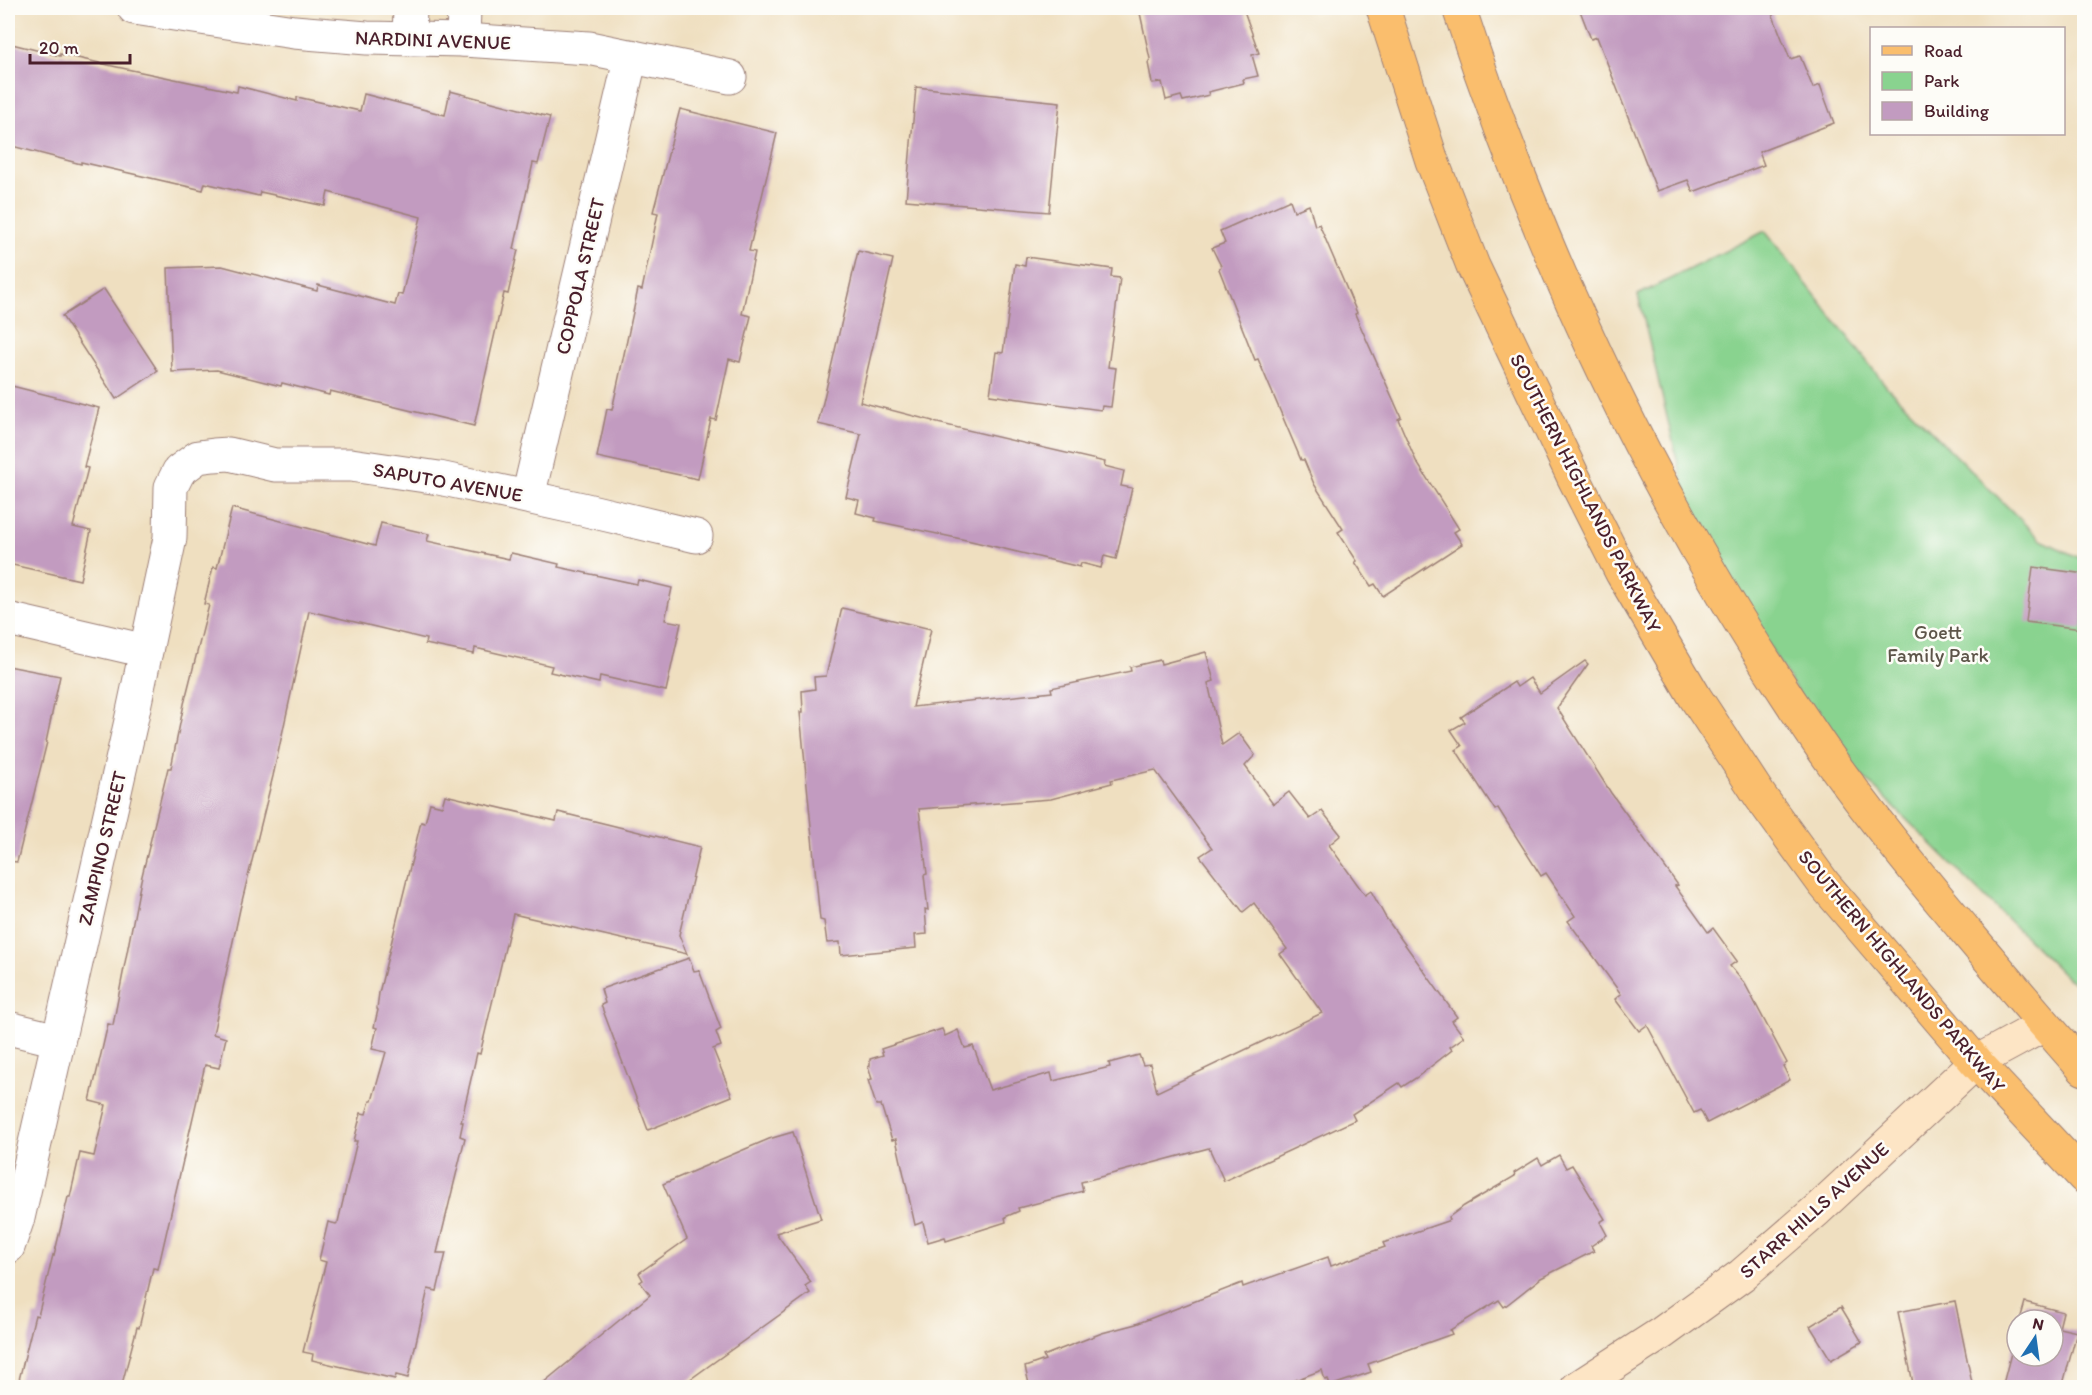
<svg xmlns="http://www.w3.org/2000/svg" width="2092" height="1395" font-family="Itim,sans-serif">
<style>
.green{fill:#89d38f;stroke:#6a795d;stroke-width:1.5}
.building{fill:#c29bc0}
.lines{fill:none;stroke-linecap:round;stroke-linejoin:round}
.street-casing{stroke:#9c7f76;stroke-width:35}
.secondary-casing{stroke:#9c7f76;stroke-width:35}
.primary-casing{stroke:#9c7f76;stroke-width:35}
.street{stroke:#fff;stroke-width:33}
.secondary{stroke:#fde5c5;stroke-width:33}
.primary{stroke:#fabe6d;stroke-width:33}
.labels{text-anchor:middle;dominant-baseline:central;stroke-width:5;stroke-linejoin:round;paint-order:stroke}
.street-label{font-size:20px;fill:#4a1f2b;stroke:#fdfcf7}
.park-label{font-size:20px;fill:#5d5549;stroke:#fdfcf7}
</style>
<rect width="100%" height="100%" fill="#fdfcf7"/>
<filter id="ink" filterUnits="userSpaceOnUse"><feTurbulence type="fractalNoise" baseFrequency=".0167" numOctaves="2"/><feDisplacementMap in="SourceGraphic" scale="12" xChannelSelector="R" yChannelSelector="G"/><feConvolveMatrix kernelMatrix="1 2 1 2 8 2 1 2 1" color-interpolation-filters="sRGB"/></filter>
<filter id="wash" filterUnits="userSpaceOnUse"><feTurbulence type="fractalNoise" baseFrequency=".008" numOctaves="4" result="noise"/><feDisplacementMap in="SourceGraphic" scale="24" xChannelSelector="R" yChannelSelector="G"/><feGaussianBlur stdDeviation="1.35" result="paint"/><feColorMatrix in="noise" values="0 0 0 0 0 0 0 0 0 0 0 0 0 0 0 0 0 1.4 0 .05"/><feComposite in="paint" operator="in"/></filter>
<g filter="url(#wash)">
<rect width="100%" height="100%" fill="#efdfc0"/>
<path class="green" d="M 1765,231 L 1887,387 L 2041,540 L 2084,560 L 2084,987 L 2067,978 L 1826,740 L 1691,518 L 1638,295 Z"/>
<g id="blocks">
<g class="building">
<path d="M 1165,8 L 1243,8 L 1259,53 L 1252,55 L 1258,76 L 1243,79 L 1244,83 L 1208,92 L 1209,95 L 1183,101 L 1181,96 L 1166,100 L 1162,82 L 1152,83 L 1148,63 L 1150,59 L 1140,13 Z"/>
<path d="M 1579,8 L 1770,8 L 1790,59 L 1800,56 L 1813,88 L 1820,85 L 1834,123 L 1759,152 L 1764,165 L 1693,192 L 1688,180 L 1657,191 L 1597,37 L 1591,39 Z"/>
<path d="M 8,43 L 60,56 L 60,54 L 117,67 L 237,92 L 238,86 L 297,101 L 297,97 L 360,111 L 364,94 L 445,115 L 450,91 L 550,117 L 538,164 L 533,163 L 514,249 L 518,250 L 508,294 L 504,293 L 474,426 L 330,391 L 329,395 L 282,383 L 281,386 L 217,370 L 172,372 L 168,268 L 222,266 L 317,291 L 318,285 L 395,305 L 398,294 L 402,295 L 421,217 L 328,192 L 325,206 L 260,192 L 259,196 L 205,183 L 203,190 L 81,162 L 81,164 L 8,145 Z"/>
<path d="M 916,87 L 1060,102 L 1049,212 L 906,200 Z"/>
<path d="M 680,109 L 777,133 L 749,251 L 755,252 L 742,314 L 751,316 L 740,362 L 729,359 L 716,420 L 711,419 L 698,479 L 597,457 L 607,409 L 612,410 L 638,289 L 642,290 L 658,213 L 653,212 Z"/>
<path d="M 1290,200 L 1294,211 L 1309,205 L 1315,226 L 1319,224 L 1357,313 L 1355,314 L 1401,417 L 1398,419 L 1416,461 L 1459,529 L 1454,532 L 1462,544 L 1383,596 L 1375,584 L 1371,586 L 1355,562 L 1357,561 L 1338,532 L 1343,529 L 1314,484 L 1304,460 L 1301,460 L 1258,359 L 1255,360 L 1219,269 L 1221,266 L 1212,248 L 1225,243 L 1220,231 Z"/>
<path d="M 858,251 L 893,259 L 860,402 L 933,421 L 933,422 L 1105,462 L 1104,466 L 1124,471 L 1121,486 L 1132,488 L 1116,559 L 1104,556 L 1101,568 L 1081,563 L 1080,567 L 971,541 L 875,521 L 876,518 L 856,513 L 859,500 L 846,497 L 861,434 L 818,424 Z"/>
<path d="M 1026,257 L 1112,269 L 1111,277 L 1120,278 L 1108,367 L 1116,368 L 1111,407 L 1102,406 L 1101,410 L 990,395 L 996,352 L 1003,353 L 1015,264 L 1025,266 Z"/>
<path d="M 104,289 L 158,371 L 116,399 L 62,316 Z"/>
<path d="M 8,385 L 99,408 L 84,467 L 88,468 L 73,527 L 91,531 L 80,580 L 8,564 Z"/>
<path d="M 232,508 L 375,546 L 381,523 L 429,534 L 427,541 L 509,559 L 511,553 L 559,564 L 558,567 L 637,584 L 638,580 L 672,588 L 665,620 L 681,623 L 666,691 L 600,676 L 599,683 L 550,672 L 552,666 L 475,648 L 474,654 L 425,644 L 426,639 L 309,611 L 273,776 L 240,909 L 213,1034 L 226,1038 L 219,1068 L 205,1065 L 158,1269 L 153,1268 L 139,1328 L 137,1327 L 121,1388 L 17,1388 L 35,1315 L 38,1316 L 53,1255 L 54,1256 L 68,1197 L 70,1197 L 80,1153 L 94,1156 L 106,1105 L 90,1101 L 108,1024 L 113,1025 L 141,880 L 168,768 L 171,768 L 184,704 L 209,605 L 204,604 L 213,567 L 217,568 Z"/>
<path d="M 2033,567 L 2085,574 L 2085,605 L 2082,629 L 2026,622 Z"/>
<path d="M 842,608 L 931,629 L 913,707 L 1052,692 L 1051,688 L 1131,671 L 1130,667 L 1160,660 L 1161,664 L 1206,652 L 1214,681 L 1208,683 L 1222,745 L 1239,733 L 1255,755 L 1245,766 L 1273,804 L 1289,792 L 1310,819 L 1322,811 L 1341,835 L 1329,845 L 1365,895 L 1371,891 L 1386,918 L 1457,1017 L 1452,1021 L 1464,1037 L 1450,1047 L 1452,1050 L 1416,1078 L 1402,1087 L 1399,1083 L 1352,1114 L 1355,1120 L 1224,1181 L 1209,1148 L 1081,1182 L 1083,1191 L 1018,1208 L 1019,1211 L 1005,1217 L 1006,1222 L 946,1241 L 945,1237 L 928,1242 L 923,1222 L 915,1225 L 896,1139 L 892,1140 L 881,1105 L 876,1105 L 868,1080 L 872,1079 L 868,1067 L 870,1066 L 870,1059 L 883,1055 L 881,1049 L 942,1029 L 945,1036 L 958,1030 L 965,1048 L 973,1046 L 990,1090 L 1051,1073 L 1053,1081 L 1110,1067 L 1109,1063 L 1139,1055 L 1143,1065 L 1150,1064 L 1157,1092 L 1322,1013 L 1280,954 L 1287,949 L 1254,903 L 1243,912 L 1200,856 L 1212,848 L 1155,770 L 1111,780 L 1112,783 L 1051,799 L 919,809 L 927,874 L 924,875 L 928,910 L 925,909 L 927,934 L 915,935 L 916,948 L 841,955 L 840,942 L 827,943 L 824,921 L 820,920 L 800,712 L 803,712 L 802,691 L 815,689 L 814,677 L 826,676 Z"/>
<path d="M 1585,661 L 1588,664 L 1557,708 L 1611,793 L 1678,885 L 1675,886 L 1708,932 L 1713,928 L 1737,961 L 1730,966 L 1745,984 L 1787,1063 L 1783,1066 L 1790,1080 L 1707,1123 L 1700,1110 L 1694,1113 L 1647,1025 L 1639,1031 L 1615,999 L 1621,994 L 1568,921 L 1575,916 L 1546,873 L 1541,876 L 1498,808 L 1495,810 L 1456,750 L 1462,746 L 1451,730 L 1465,722 L 1461,717 L 1514,682 L 1517,687 L 1530,678 L 1540,693 Z"/>
<path d="M 8,666 L 60,676 L 46,742 L 47,742 L 17,862 L 8,861 Z"/>
<path d="M 445,795 L 556,821 L 558,812 L 700,847 L 679,935 L 687,954 L 513,914 L 480,1054 L 477,1053 L 461,1122 L 463,1122 L 460,1136 L 465,1138 L 437,1253 L 446,1253 L 437,1291 L 428,1289 L 408,1378 L 396,1375 L 395,1379 L 312,1360 L 313,1354 L 303,1352 L 326,1262 L 319,1260 L 328,1222 L 336,1224 L 338,1222 L 357,1141 L 354,1141 L 361,1113 L 366,1114 L 370,1101 L 372,1101 L 386,1052 L 372,1049 L 377,1028 L 374,1027 L 378,1010 L 377,1009 L 379,993 L 421,822 L 425,823 L 430,803 L 442,806 Z"/>
<path d="M 689,958 L 694,971 L 699,970 L 721,1029 L 716,1032 L 721,1046 L 713,1049 L 732,1096 L 648,1130 L 601,1005 L 605,1003 L 601,989 Z"/>
<path d="M 793,1132 L 821,1219 L 776,1233 L 811,1282 L 805,1286 L 810,1293 L 678,1388 L 537,1388 L 650,1295 L 640,1282 L 643,1280 L 639,1273 L 687,1239 L 663,1184 L 769,1139 Z"/>
<path d="M 1559,1155 L 1566,1168 L 1572,1165 L 1605,1219 L 1600,1222 L 1607,1235 L 1591,1246 L 1594,1251 L 1541,1278 L 1504,1307 L 1499,1300 L 1450,1330 L 1452,1334 L 1368,1364 L 1371,1372 L 1330,1386 L 1328,1379 L 1325,1380 L 1322,1370 L 1274,1388 L 1030,1388 L 1025,1367 L 1045,1360 L 1043,1356 L 1102,1333 L 1136,1324 L 1242,1283 L 1243,1287 L 1328,1257 L 1331,1266 L 1385,1247 L 1383,1243 L 1450,1220 L 1449,1217 L 1464,1206 L 1515,1176 L 1514,1173 L 1538,1158 L 1542,1165 Z"/>
<path d="M 1955,1301 L 1973,1388 L 1914,1388 L 1898,1312 Z"/>
<path d="M 2025,1302 L 2063,1312 L 2059,1328 L 2077,1332 L 2062,1388 L 2002,1388 L 2017,1330 L 2017,1356 L 2053,1356 L 2053,1320 L 2020,1320 Z"/>
<path d="M 1841,1307 L 1862,1342 L 1831,1360 L 1810,1326 Z"/>
</g>
</g>
</g>
<g filter="url(#ink)">
<use href="#blocks" fill-opacity="0" stroke="#9c7f76" stroke-width="1.5"/>
<g class="lines">
<defs>
<g id="street">
<path d="M 134,8 L 294,32 L 367,38 L 463,40 L 589,48 L 730,77"/>
<path d="M 409,39 L 410,8"/>
<path d="M 463,40 L 464,8"/>
<path d="M 528,497 L 631,56"/>
<path d="M 8,619 L 146,651"/>
<path d="M 8,1028 L 58,1040"/>
<path d="M 8,1247 L 18,1218 L 131,721 L 170,538 L 171,487 L 179,471 L 198,457 L 214,455 L 229,454 L 275,465 L 351,465 L 439,478 L 582,509 L 696,536"/>
</g>
<path id="secondary" d="M 1577,1388 L 1662,1333 L 1742,1275 L 1817,1210 L 1976,1062 L 2044,1025"/>
<g id="primary">
<path d="M 1383,8 L 1432,161 L 1473,266 L 1573,476 L 1622,573 L 1695,697 L 1760,796 L 1824,884 L 1976,1062 L 2084,1177"/>
<path d="M 1459,8 C 1544,268 1664,519 1820,745 C 1863,807 1910,865 1958,922 C 2000,972 2041,1021 2084,1069"/>
</g>
</defs>
<use href="#street" class="street-casing"/>
<use href="#secondary" class="secondary-casing"/>
<use href="#primary" class="primary-casing"/>
<use href="#street" class="street"/>
<use href="#secondary" class="secondary"/>
<use href="#primary" class="primary"/>
</g>
</g>
<g class="labels">
<g class="street-label">
<text transform="translate(433 40) rotate(2)">NARDINI AVENUE</text>
<text transform="translate(580 276) rotate(-77)">COPPOLA STREET</text>
<text transform="translate(448 482) rotate(10)">SAPUTO AVENUE</text>
<text transform="translate(1586 493) rotate(63)">SOUTHERN HIGHLANDS PARKWAY</text>
<text transform="translate(102 848) rotate(-77)">ZAMPINO STREET</text>
<text transform="translate(1902 971) rotate(50)">SOUTHERN HIGHLANDS PARKWAY</text>
<text transform="translate(1814 1210) rotate(-42)">STARR HILLS AVENUE</text>
</g>
<g class="park-label">
<text x="1938" y="632">Goett<tspan x="1938" dy="23">Family Park</tspan></text>
</g>
</g>
<rect width="2092" height="1395" fill="none" stroke="#fdfcf7" stroke-width="30"/>
<rect x="1870" y="27" width="195" height="108" fill="#fdfcf7" stroke="#b5a4a5" stroke-width="1.5"/>
<rect x="1882" y="46" width="30" height="9" fill="#fabe6d" stroke="#b5a4a5" stroke-width="1.5"/>
<text x="1924" y="57" font-size="18" fill="#4a1f2b">Road</text>
<rect x="1882" y="72" width="30" height="18" fill="#89d38f" stroke="#b5a4a5" stroke-width="1.5"/>
<text x="1924" y="87" font-size="18" fill="#4a1f2b">Park</text>
<rect x="1882" y="102" width="30" height="18" fill="#c29bc0" stroke="#b5a4a5" stroke-width="1.5"/>
<text x="1924" y="117" font-size="18" fill="#4a1f2b">Building</text>
<g transform="translate(2035 1338) rotate(13)"><circle r="28" fill="#fdfcf7" stroke="#b5a4a5" stroke-width="1.5"/>
<path d="M0-4.5L10 22L0 15L-10 22Z" fill="#1f6fb2"/>
<text y="-9" font-size="16" font-weight="bold" text-anchor="middle" fill="#4a1f2b">N</text>
</g>
<path d="M30 54v9h100v-9" fill="none" stroke="#4a1f2b" stroke-width="3"/>
<text x="39" y="54" font-size="18" fill="#4a1f2b" stroke="#fdfcf7" stroke-width="4.5" paint-order="stroke">20 m</text>
</svg>
